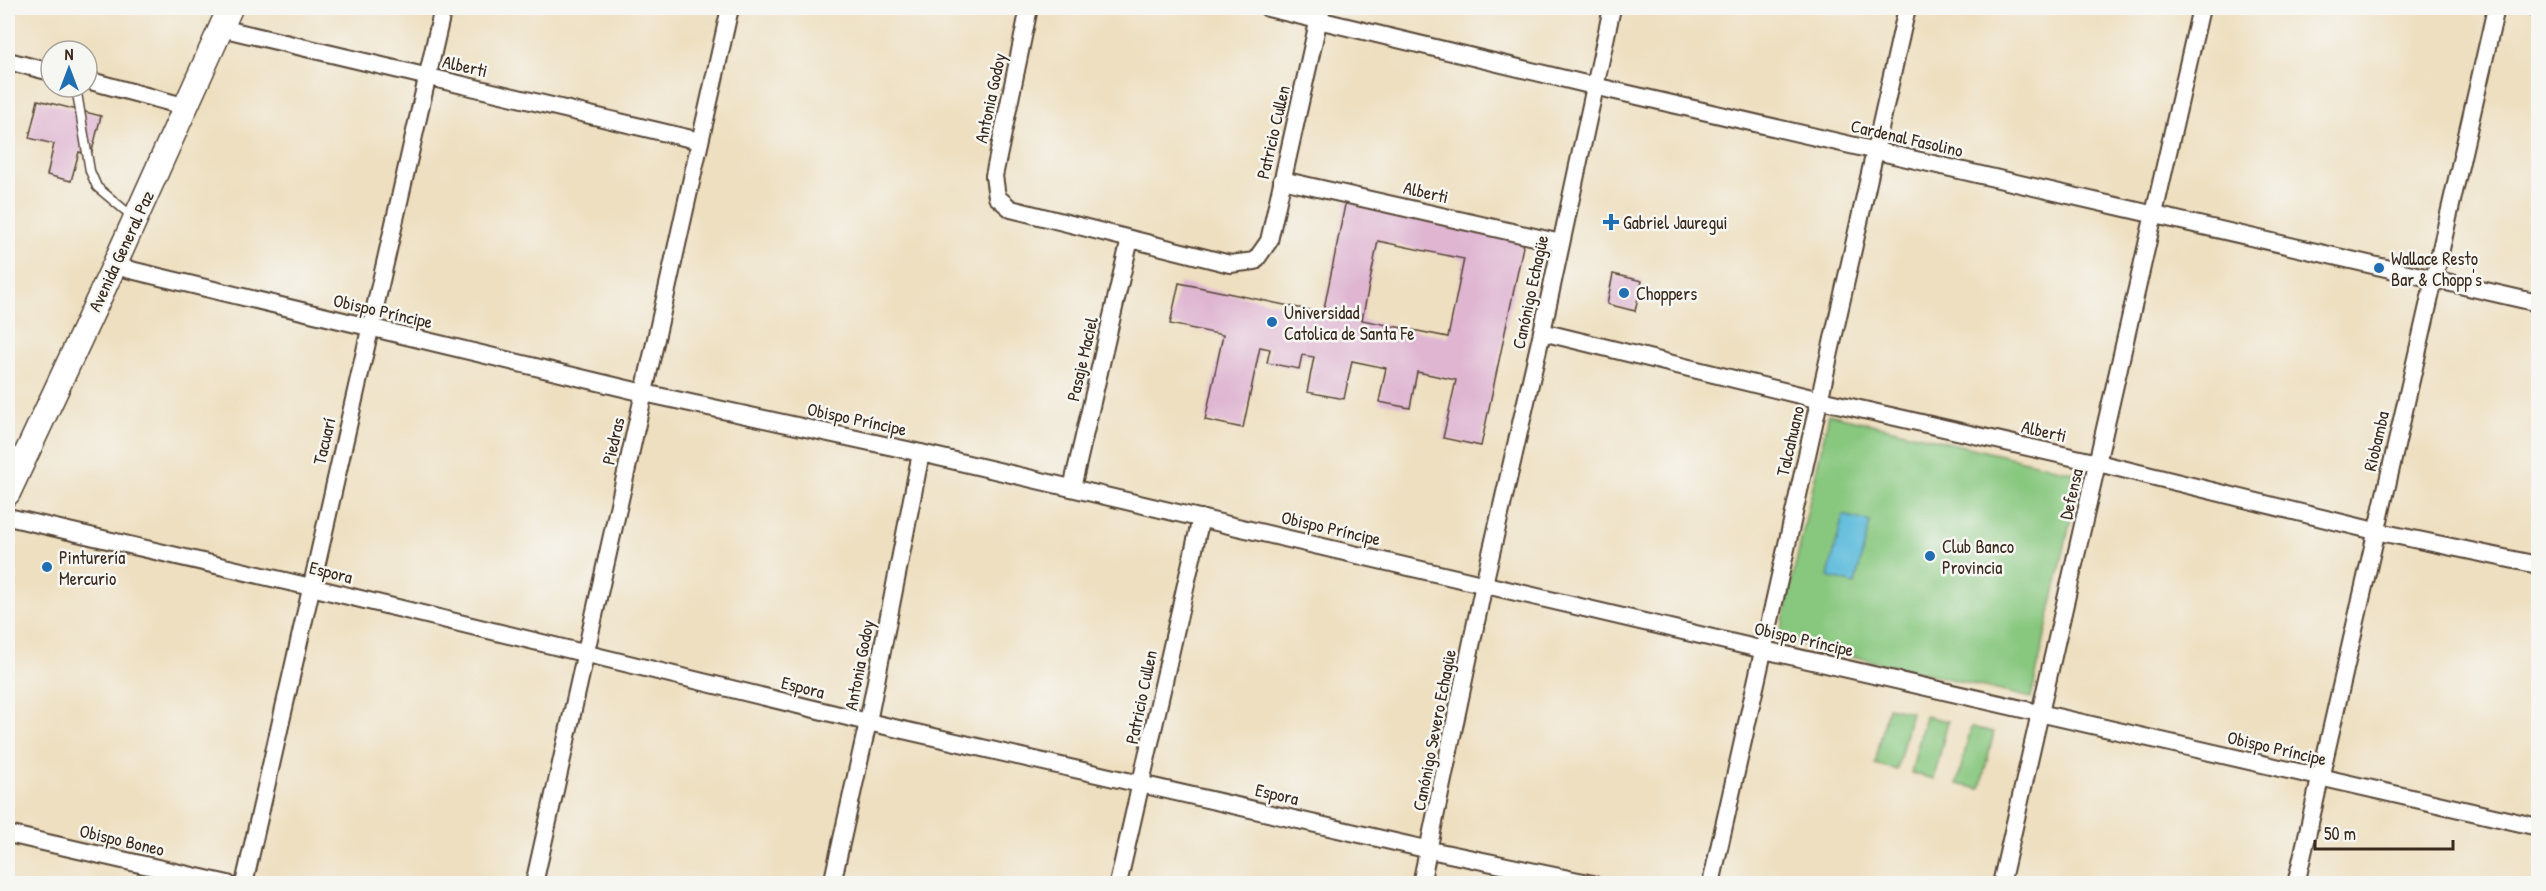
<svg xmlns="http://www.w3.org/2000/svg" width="2546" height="891" font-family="'Patrick Hand',sans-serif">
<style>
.green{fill:#87c77e;stroke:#61784e;stroke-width:1.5}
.water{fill:#5ebcdc;stroke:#4c737d;stroke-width:1.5}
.building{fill:#dfb5d2;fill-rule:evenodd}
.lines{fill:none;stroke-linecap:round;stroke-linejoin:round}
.service-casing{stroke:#564536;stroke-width:11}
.minor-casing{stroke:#564536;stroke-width:20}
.secondary-casing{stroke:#564536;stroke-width:27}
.service{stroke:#fff;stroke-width:8}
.minor{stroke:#fff;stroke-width:16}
.secondary{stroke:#fff;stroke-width:24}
.poi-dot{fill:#1f6fb2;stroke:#f6f6f2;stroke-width:2}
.labels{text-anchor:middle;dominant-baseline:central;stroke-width:5;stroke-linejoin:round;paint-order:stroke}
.street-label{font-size:18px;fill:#3b2a1e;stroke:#f6f6f2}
.poi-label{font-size:18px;fill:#3b2a1e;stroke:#f6f6f2;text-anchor:start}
</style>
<rect width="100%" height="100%" fill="#f6f6f2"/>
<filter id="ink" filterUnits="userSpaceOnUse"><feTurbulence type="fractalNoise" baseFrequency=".0167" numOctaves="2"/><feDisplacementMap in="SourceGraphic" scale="12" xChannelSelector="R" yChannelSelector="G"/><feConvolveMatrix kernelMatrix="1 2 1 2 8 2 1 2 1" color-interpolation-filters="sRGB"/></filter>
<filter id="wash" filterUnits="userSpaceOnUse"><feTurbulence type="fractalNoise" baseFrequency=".008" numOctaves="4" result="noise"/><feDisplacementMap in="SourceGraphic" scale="24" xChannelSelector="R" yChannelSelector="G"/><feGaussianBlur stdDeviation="1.35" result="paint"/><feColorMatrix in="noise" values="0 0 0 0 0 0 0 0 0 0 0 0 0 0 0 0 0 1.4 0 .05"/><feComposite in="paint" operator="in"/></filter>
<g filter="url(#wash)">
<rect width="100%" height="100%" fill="#eedfc0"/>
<g class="green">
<path d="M 1829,414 L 2081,474 L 2031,698 L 1779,639 Z"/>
<path d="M 1888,707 L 1911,712 L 1897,770 L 1875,764 Z"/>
<path d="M 1925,716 L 1948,721 L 1934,779 L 1911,773 Z"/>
<path d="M 1971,727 L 1994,732 L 1980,789 L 1957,784 Z"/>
</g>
<path class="water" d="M 1843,515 L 1870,522 L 1855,584 L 1828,577 Z"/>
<g id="blocks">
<g class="building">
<path d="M 38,100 L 101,116 L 91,155 L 79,152 L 71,181 L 47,175 L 54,144 L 29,138 Z"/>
<path d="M 1346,200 L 1525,237 L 1481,446 L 1443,438 L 1456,380 L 1417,372 L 1410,408 L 1379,402 L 1386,368 L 1352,361 L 1344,399 L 1307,392 L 1314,357 L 1302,355 L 1299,369 L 1267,363 L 1270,349 L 1260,347 L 1243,428 L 1205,420 L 1223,335 L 1170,324 L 1179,283 L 1323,313 ZM 1378,241 L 1464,259 L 1448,337 L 1362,320 Z"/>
<path d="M 1613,274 L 1642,281 L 1635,311 L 1607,304 Z"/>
</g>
</g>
</g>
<g filter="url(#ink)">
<use href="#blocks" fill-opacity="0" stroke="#564536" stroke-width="1.5"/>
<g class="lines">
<defs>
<path id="service" d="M 76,87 L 90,171 L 97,187 L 133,217"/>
<g id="minor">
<path d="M 1029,8 L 994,176 L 997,197 L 1011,209 L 1230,264 L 1255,261 L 1269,241 L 1321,9"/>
<path d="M 1268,8 L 1594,86 L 2538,303"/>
<path d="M 2536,8 L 2538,8"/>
<path d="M 221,28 L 700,141"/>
<path d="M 8,61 L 51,72"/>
<path d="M 87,80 L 187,107"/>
<path d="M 1282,180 L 1561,243"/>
<path d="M 114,266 L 644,393 L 921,453 L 1764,650 L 2538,827"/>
<path d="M 1542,332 L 1820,400 L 2098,463 L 2375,531 L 2538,565"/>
<path d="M 1072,488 L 1130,239"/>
<path d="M 8,517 L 311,587 L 868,722 L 1430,850 L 1593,884"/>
<path d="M 8,834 L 228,884"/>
<path d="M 244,884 L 443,8"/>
<path d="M 534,884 L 730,8"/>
<path d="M 832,884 L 868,722 L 921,453"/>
<path d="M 1118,884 L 1201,518"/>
<path d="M 1421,884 L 1484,584 L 1542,332 L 1612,8"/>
<path d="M 1711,884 L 1907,8"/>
<path d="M 2001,884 L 2201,8"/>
<path d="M 2296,884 L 2496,8"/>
</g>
<path id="secondary" d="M 8,493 L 114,266 L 230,8"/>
</defs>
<use href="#service" class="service-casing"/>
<use href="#minor" class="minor-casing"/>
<use href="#secondary" class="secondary-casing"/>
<use href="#service" class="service"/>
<use href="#minor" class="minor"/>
<use href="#secondary" class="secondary"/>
</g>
</g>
<g class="poi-dot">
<path d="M1608 213h6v6h6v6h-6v6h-6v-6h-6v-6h6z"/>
<circle cx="2379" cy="268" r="6"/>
<circle cx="1624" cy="293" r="6"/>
<circle cx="1272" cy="322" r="6"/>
<circle cx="1930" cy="556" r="6"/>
<circle cx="47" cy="567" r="6"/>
</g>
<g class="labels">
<g class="street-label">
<text transform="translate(465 66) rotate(13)">Alberti</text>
<text transform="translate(990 98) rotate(-78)">Antonia Godoy</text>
<text transform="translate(1273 132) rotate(-77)">Patricio Cullen</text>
<text transform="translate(1907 138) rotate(13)">Cardenal Fasolino</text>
<text transform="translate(1426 192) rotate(13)">Alberti</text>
<text transform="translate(121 251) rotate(-65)">Avenida General Paz</text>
<text transform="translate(1530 292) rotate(-78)">Canónigo Echagüe</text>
<text transform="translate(383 311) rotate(13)">Obispo Príncipe</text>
<text transform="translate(1082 359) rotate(-77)">Pasaje Maciel</text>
<text transform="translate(857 419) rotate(12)">Obispo Príncipe</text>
<text transform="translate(2044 431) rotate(13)">Alberti</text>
<text transform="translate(324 441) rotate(-77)">Tacuarí</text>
<text transform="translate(613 441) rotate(-77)">Piedras</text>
<text transform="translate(1790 441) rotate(-77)">Talcahuano</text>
<text transform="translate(2376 441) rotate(-77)">Riobamba</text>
<text transform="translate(2071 494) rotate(-77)">Defensa</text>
<text transform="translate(1331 528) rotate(13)">Obispo Príncipe</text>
<text transform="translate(331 572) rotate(14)">Espora</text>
<text transform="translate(1804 639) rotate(13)">Obispo Príncipe</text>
<text transform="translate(859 665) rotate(-79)">Antonia Godoy</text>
<text transform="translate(803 687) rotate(14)">Espora</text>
<text transform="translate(1141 697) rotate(-78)">Patricio Cullen</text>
<text transform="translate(1434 730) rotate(-79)">Canónigo Severo Echagüe</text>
<text transform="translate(2277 748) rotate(13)">Obispo Príncipe</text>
<text transform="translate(1277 794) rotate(13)">Espora</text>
<text transform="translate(122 840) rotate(13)">Obispo Boneo</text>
</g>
<g class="poi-label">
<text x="1623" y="222">Gabriel Jauregui</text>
<text x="2391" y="258">Wallace Resto<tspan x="2391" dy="21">Bar &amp; Chopp's</tspan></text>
<text x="1636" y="293">Choppers</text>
<text x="1284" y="312">Universidad<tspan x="1284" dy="21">Catolica de Santa Fe</tspan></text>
<text x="1942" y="546">Club Banco<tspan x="1942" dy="21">Provincia</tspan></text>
<text x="59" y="557">Pinturería<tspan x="59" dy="21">Mercurio</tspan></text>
</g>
</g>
<rect width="2546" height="891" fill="none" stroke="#f6f6f2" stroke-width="30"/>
<g transform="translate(69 69)"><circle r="28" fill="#f6f6f2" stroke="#aba49d" stroke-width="1.5"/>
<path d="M0-4.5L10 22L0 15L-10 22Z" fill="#1f6fb2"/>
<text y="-9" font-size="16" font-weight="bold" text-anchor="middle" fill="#3b2a1e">N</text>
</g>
<path d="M2315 840v9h138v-9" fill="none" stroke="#3b2a1e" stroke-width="3"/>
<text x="2324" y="840" font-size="18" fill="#3b2a1e" stroke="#f6f6f2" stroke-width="4.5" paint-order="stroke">50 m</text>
</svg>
